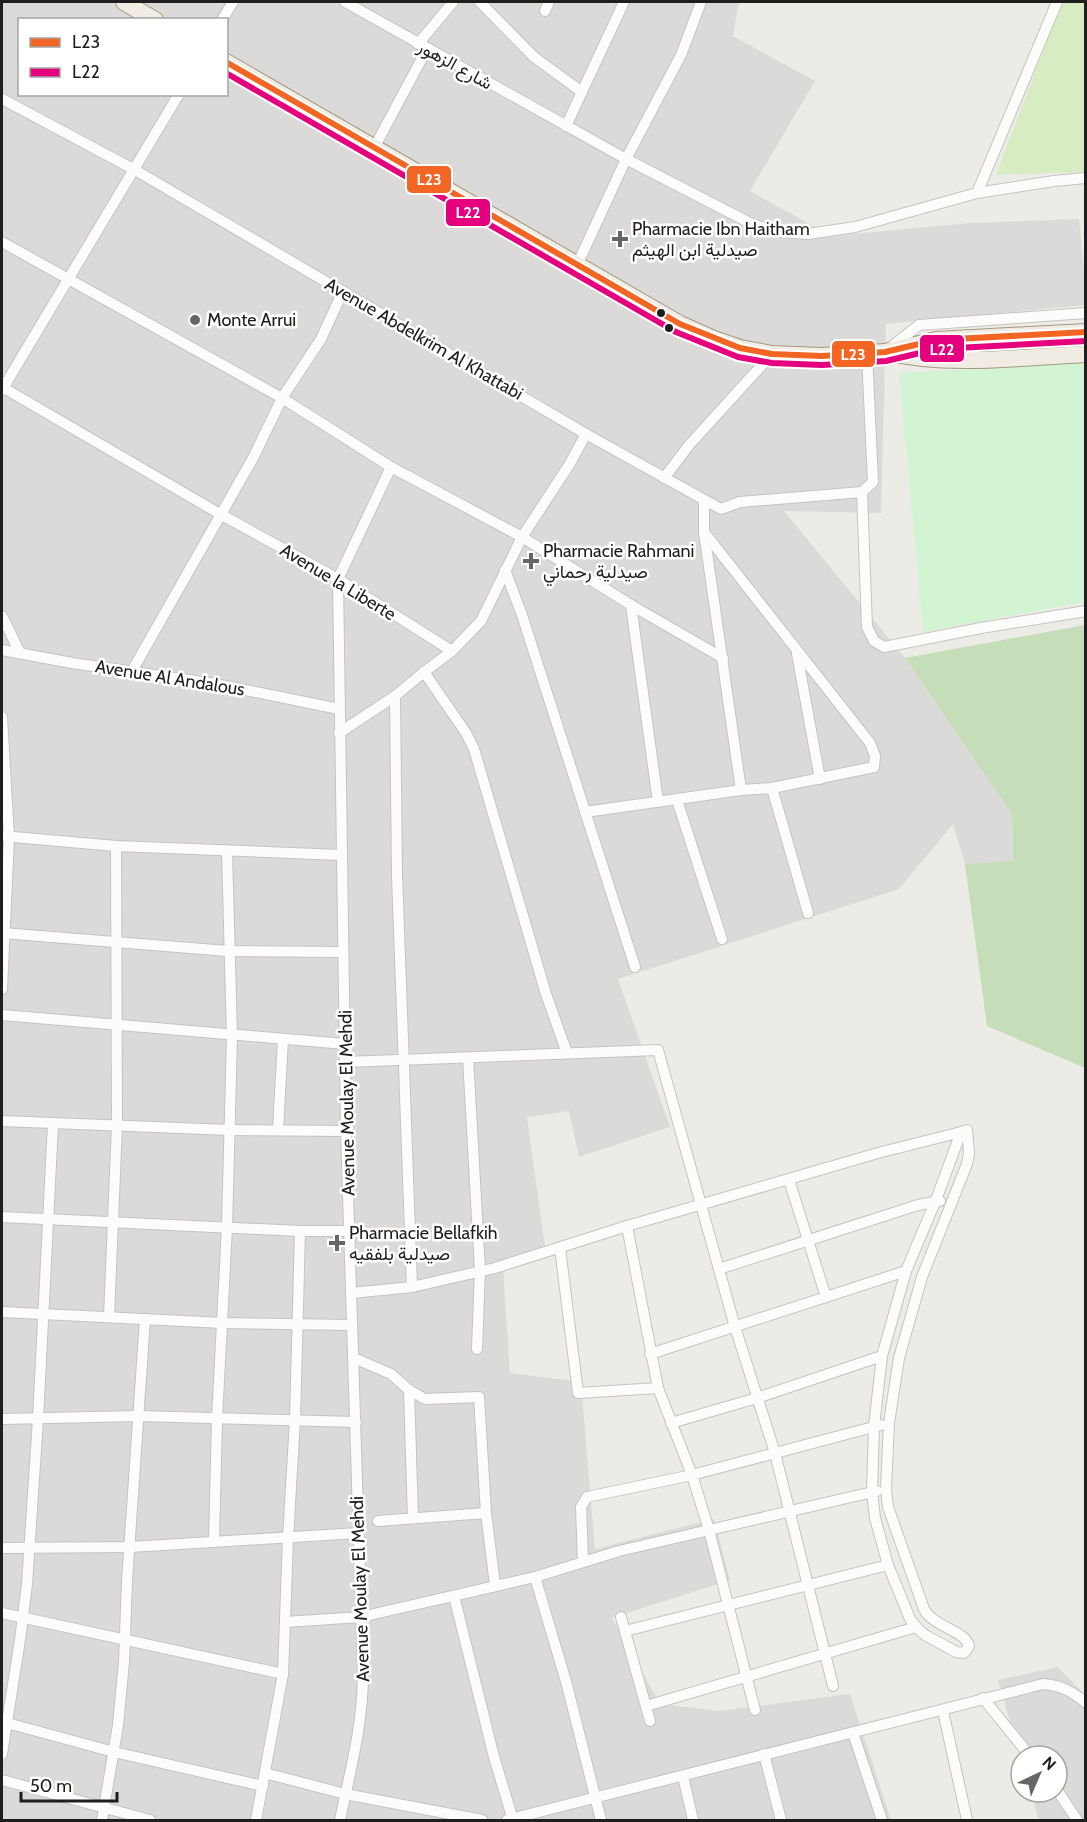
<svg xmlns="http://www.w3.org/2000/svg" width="1087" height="1822" font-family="Cabin,Vazirmatn,sans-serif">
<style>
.residential{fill:#dbdad8;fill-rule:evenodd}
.grass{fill:#d8ecc3}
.forest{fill:#c6ddba}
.park{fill:#d3f4d3}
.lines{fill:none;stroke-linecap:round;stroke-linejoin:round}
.street-casing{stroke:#c5c4c2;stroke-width:12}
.primary-casing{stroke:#a39982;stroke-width:18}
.street{stroke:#fcfcfb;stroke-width:10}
.primary{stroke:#f1ece3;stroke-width:16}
.bus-1-casing{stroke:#fff;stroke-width:10}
.bus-2-casing{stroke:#fff;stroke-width:10}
.bus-1{stroke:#f26522;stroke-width:6}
.bus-2{stroke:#e5007d;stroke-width:6}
.poi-dot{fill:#666664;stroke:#fff;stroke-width:2}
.bus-dot{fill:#1e1e1e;stroke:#fff;stroke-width:2}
.labels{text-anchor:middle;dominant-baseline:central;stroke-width:5;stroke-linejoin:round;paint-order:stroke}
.street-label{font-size:18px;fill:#1e1e1e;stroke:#fff}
.poi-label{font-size:18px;fill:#1e1e1e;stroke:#fff;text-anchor:start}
.line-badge{stroke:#fff;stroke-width:2}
.badge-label{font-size:16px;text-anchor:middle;font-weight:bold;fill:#fff}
</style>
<rect width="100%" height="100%" fill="#ecebe6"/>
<g class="residential">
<path d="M 2,2 L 739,2 L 733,36 L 815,81 L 750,191 L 831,236 L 970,223 L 1079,219 L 1085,283 L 1085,305 L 886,324 L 881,513 L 784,511 L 905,658 L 1012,814 L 1013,862 L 965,864 L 953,824 L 899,889 L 618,979 L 670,1127 L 579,1157 L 569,1111 L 527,1117 L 546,1254 L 503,1268 L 510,1373 L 581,1382 L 595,1549 L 714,1519 L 730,1580 L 612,1618 L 660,1704 L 719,1711 L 850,1694 L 891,1820 L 2,1820 ZM 20,20 L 226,20 L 226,94 L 20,94 Z"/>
<path d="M 1058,1667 L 1085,1695 L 1085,1820 L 1039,1820 L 1031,1792 L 1057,1792 L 1057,1756 L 1021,1756 L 1021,1759 L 998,1680 Z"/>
</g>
<path class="grass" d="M 1062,2 L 1085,2 L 1085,172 L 996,175 Z"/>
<path class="forest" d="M 1085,625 L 1086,625 L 1085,1068 L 987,1026 L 965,864 L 1013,861 L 1012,814 L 905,658 Z"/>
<path class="park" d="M 1085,363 L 1085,602 L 923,632 L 899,373 Z"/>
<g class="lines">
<defs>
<g id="street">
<path d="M 345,2 L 626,159 L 754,225 L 780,232 L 808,234 L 855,227 L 977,193 L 1054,181 L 1086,178"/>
<path d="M 480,2 L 534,57 L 582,92"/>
<path d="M 545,11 L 549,2"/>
<path d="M 222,20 L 233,2"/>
<path d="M 418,44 L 453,2"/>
<path d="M 2,99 L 135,170 L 586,434 L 721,509 L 740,502 L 862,492"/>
<path d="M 566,126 L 624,2"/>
<path d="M 374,148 L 427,49"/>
<path d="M 977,193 L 1057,2"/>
<path d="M 2,242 L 282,398 L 391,467 L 522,537 L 631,605 L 723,658"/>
<path d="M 578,263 L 626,159 L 681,55 L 701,2"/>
<path d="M 890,348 L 919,325 L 1086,313"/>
<path d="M 867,354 L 873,482 L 862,492 L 867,627 L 874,641 L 884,647 L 981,628 L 1086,611"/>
<path d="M 2,387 L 220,514 L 338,579 L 452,651 L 481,621 L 522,537 L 569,465 L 586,434"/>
<path d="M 2,390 L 179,94"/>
<path d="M 664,478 L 690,444 L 772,354"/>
<path d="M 704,501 L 704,532 L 741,790"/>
<path d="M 505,570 L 522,615 L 635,967"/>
<path d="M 631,605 L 658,802"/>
<path d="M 2,616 L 20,653"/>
<path d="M 2,650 L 72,663 L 216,684 L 339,709"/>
<path d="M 452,651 L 424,672 L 466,733 L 474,749 L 546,994 L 567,1053"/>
<path d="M 797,654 L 820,779"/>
<path d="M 132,671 L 253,458 L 282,398 L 321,339 L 343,291"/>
<path d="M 2,717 L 9,837 L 2,989"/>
<path d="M 339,733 L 395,696"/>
<path d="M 772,788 L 808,913"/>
<path d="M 677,800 L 722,939"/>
<path d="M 585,812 L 741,790 L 772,788 L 874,767 L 875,756 L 870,743 L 704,532"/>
<path d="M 2,836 L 116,846 L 341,855"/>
<path d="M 2,933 L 228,951 L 343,952"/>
<path d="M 2,1015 L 345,1044"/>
<path d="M 468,1058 L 480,1270 L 477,1349"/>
<path d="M 345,1062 L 658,1050 L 735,1327 L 775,1453 L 833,1686"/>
<path d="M 2,1121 L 230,1130 L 346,1131"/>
<path d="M 278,1130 L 283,1039"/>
<path d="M 789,1180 L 826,1297"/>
<path d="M 2,1217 L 300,1231 L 350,1231"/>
<path d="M 627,1226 L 658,1388 L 692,1475 L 709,1530 L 755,1710"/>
<path d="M 560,1248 L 578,1393 L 658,1388"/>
<path d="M 719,1269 L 918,1205 L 940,1201"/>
<path d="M 412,1287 L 397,875 L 395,696 L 424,672"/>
<path d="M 351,1293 L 412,1287 L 495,1268 L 627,1226 L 878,1153 L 961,1132 L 967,1130 L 969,1153 L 967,1164 L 922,1277 L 899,1358 L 889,1423 L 886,1489 L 888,1507 L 924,1609 C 933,1627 965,1630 969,1646 L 964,1653 L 956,1652 L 925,1635 L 916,1627 L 910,1619 L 888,1565 L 875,1518 L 872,1492 L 874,1426 L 882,1356 L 906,1271 L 936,1200 L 961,1132"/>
<path d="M 2,1312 L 223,1323 L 351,1325"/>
<path d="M 109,1317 L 117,1125 L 116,846"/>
<path d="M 650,1354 L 906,1271"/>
<path d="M 354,1358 L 391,1374 L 409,1390 L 425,1399 L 479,1397 L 486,1513 L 495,1585"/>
<path d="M 409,1390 L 413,1518"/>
<path d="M 2,1419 L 139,1416 L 356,1422"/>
<path d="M 671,1423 L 757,1398 L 882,1356"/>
<path d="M 378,1521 L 486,1513"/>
<path d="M 214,1542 L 217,1419 L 227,1227 L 232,1036 L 227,851"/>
<path d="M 2,1548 L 130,1547 L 358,1533"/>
<path d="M 583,1561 L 581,1507 L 587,1497 L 692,1475 L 881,1425"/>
<path d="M 535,1577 L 567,1685 L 601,1820"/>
<path d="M 454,1596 L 494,1757 L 513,1820"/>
<path d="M 2,1613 L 283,1674"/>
<path d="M 621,1617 L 650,1721"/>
<path d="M 285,1622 L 361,1617 L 535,1577 L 619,1551 L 877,1491"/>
<path d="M 625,1631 L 888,1565"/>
<path d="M 983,1698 L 1030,1756"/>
<path d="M 646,1706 L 916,1627"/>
<path d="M 943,1711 L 967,1820"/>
<path d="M 7,1723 L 114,1752 L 263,1786"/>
<path d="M 853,1733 L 882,1820"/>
<path d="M 2,1754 L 20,1640 L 27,1584 L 38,1419 L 53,1124"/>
<path d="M 764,1754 L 781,1820"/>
<path d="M 265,1773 L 345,1794 L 482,1820"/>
<path d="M 683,1776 L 693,1820"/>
<path d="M 2,1780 L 150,1820"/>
<path d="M 1057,1790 L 1077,1820"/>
<path d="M 102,1820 L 118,1725 L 124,1662 L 127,1581 L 145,1319"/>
<path d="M 256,1820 L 283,1674 L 288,1538 L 295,1420 L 300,1231"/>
<path d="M 340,1820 C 350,1772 363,1724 363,1674 L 346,1131 L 338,579 L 391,467"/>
<path d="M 507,1820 L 1043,1684 C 1061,1685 1073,1692 1086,1703"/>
</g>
<g id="primary">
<path d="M 124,2 L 155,20"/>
<path d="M 226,62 L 680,324 L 714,339 L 740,348 L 772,354 L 822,356 L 885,352 L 936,340 L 1086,332"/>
<path d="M 886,352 C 949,367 1021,357 1086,354"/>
</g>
</defs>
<use href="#street" class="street-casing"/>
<use href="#primary" class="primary-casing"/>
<use href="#street" class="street"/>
<use href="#primary" class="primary"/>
<defs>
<path id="bus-1" d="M 226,62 L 680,324 L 740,348 L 772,354 L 822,356 L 885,352 L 936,340 L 1086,332"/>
<path id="bus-2" d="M 226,73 L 676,332 L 738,357 L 772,363 L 822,365 L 886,361 L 937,349 L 1086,341"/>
</defs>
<use href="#bus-1" class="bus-1-casing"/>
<use href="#bus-2" class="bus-2-casing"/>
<use href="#bus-1" class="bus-1"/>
<use href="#bus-2" class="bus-2"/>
</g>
<g class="poi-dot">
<path d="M617 230h6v6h6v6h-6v6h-6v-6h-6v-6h6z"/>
<circle cx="195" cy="320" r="6"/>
<path d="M528 552h6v6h6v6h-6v6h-6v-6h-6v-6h6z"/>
<path d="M334 1234h6v6h6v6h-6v6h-6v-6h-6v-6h6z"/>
</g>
<g class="bus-dot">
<circle cx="661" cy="313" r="5"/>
<circle cx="669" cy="328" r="5"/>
</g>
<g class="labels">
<g class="street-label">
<text transform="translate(455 65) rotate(29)">شارع الزهور</text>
<text transform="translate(424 339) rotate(30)">Avenue Abdelkrim Al Khattabi</text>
<text transform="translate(338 582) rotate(31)">Avenue la Liberte</text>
<text transform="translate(170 678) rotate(9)">Avenue Al Andalous</text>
<text transform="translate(347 1103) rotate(-91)">Avenue Moulay El Mehdi</text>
<text transform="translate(360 1589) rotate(-92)">Avenue Moulay El Mehdi</text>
</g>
<g class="poi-label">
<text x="632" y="229">Pharmacie Ibn Haitham<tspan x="632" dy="21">صيدلية ابن الهيثم</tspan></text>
<text x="207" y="320">Monte Arrui</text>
<text x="543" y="551">Pharmacie Rahmani<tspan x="543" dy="21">صيدلية رحماني</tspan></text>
<text x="349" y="1233">Pharmacie Bellafkih<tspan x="349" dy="21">صيدلية بلفقيه</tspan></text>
</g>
</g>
<g class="line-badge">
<rect x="406" y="165" width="46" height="29" rx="6" fill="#f26522"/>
<rect x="445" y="198" width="46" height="29" rx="6" fill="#e5007d"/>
<rect x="919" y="334" width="46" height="29" rx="6" fill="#e5007d"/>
<rect x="831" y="340" width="45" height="28" rx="6" fill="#f26522"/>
</g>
<g class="badge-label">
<text x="429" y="185">L23</text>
<text x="468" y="218">L22</text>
<text x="942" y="355">L22</text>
<text x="853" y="360">L23</text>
</g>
<rect width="1087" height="1822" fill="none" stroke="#1e1e1e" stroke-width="6"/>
<rect x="18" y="18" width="210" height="78" fill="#ffffff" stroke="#a5a5a5" stroke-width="1.5"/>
<rect x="30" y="38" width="30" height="9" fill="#f26522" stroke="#a5a5a5" stroke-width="1.5"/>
<text x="72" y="48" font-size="18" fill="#1e1e1e">L23</text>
<rect x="30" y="68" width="30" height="9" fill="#e5007d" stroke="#a5a5a5" stroke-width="1.5"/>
<text x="72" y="78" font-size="18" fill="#1e1e1e">L22</text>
<g transform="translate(1039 1774) rotate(44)"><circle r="28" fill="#ffffff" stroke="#a5a5a5" stroke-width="1.5"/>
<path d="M0-4.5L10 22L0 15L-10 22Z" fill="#666664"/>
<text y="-9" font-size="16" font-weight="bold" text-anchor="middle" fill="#1e1e1e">N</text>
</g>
<path d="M21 1792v9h96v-9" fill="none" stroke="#1e1e1e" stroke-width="3"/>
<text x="30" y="1792" font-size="18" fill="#1e1e1e" stroke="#ffffff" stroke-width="4.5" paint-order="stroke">50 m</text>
</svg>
